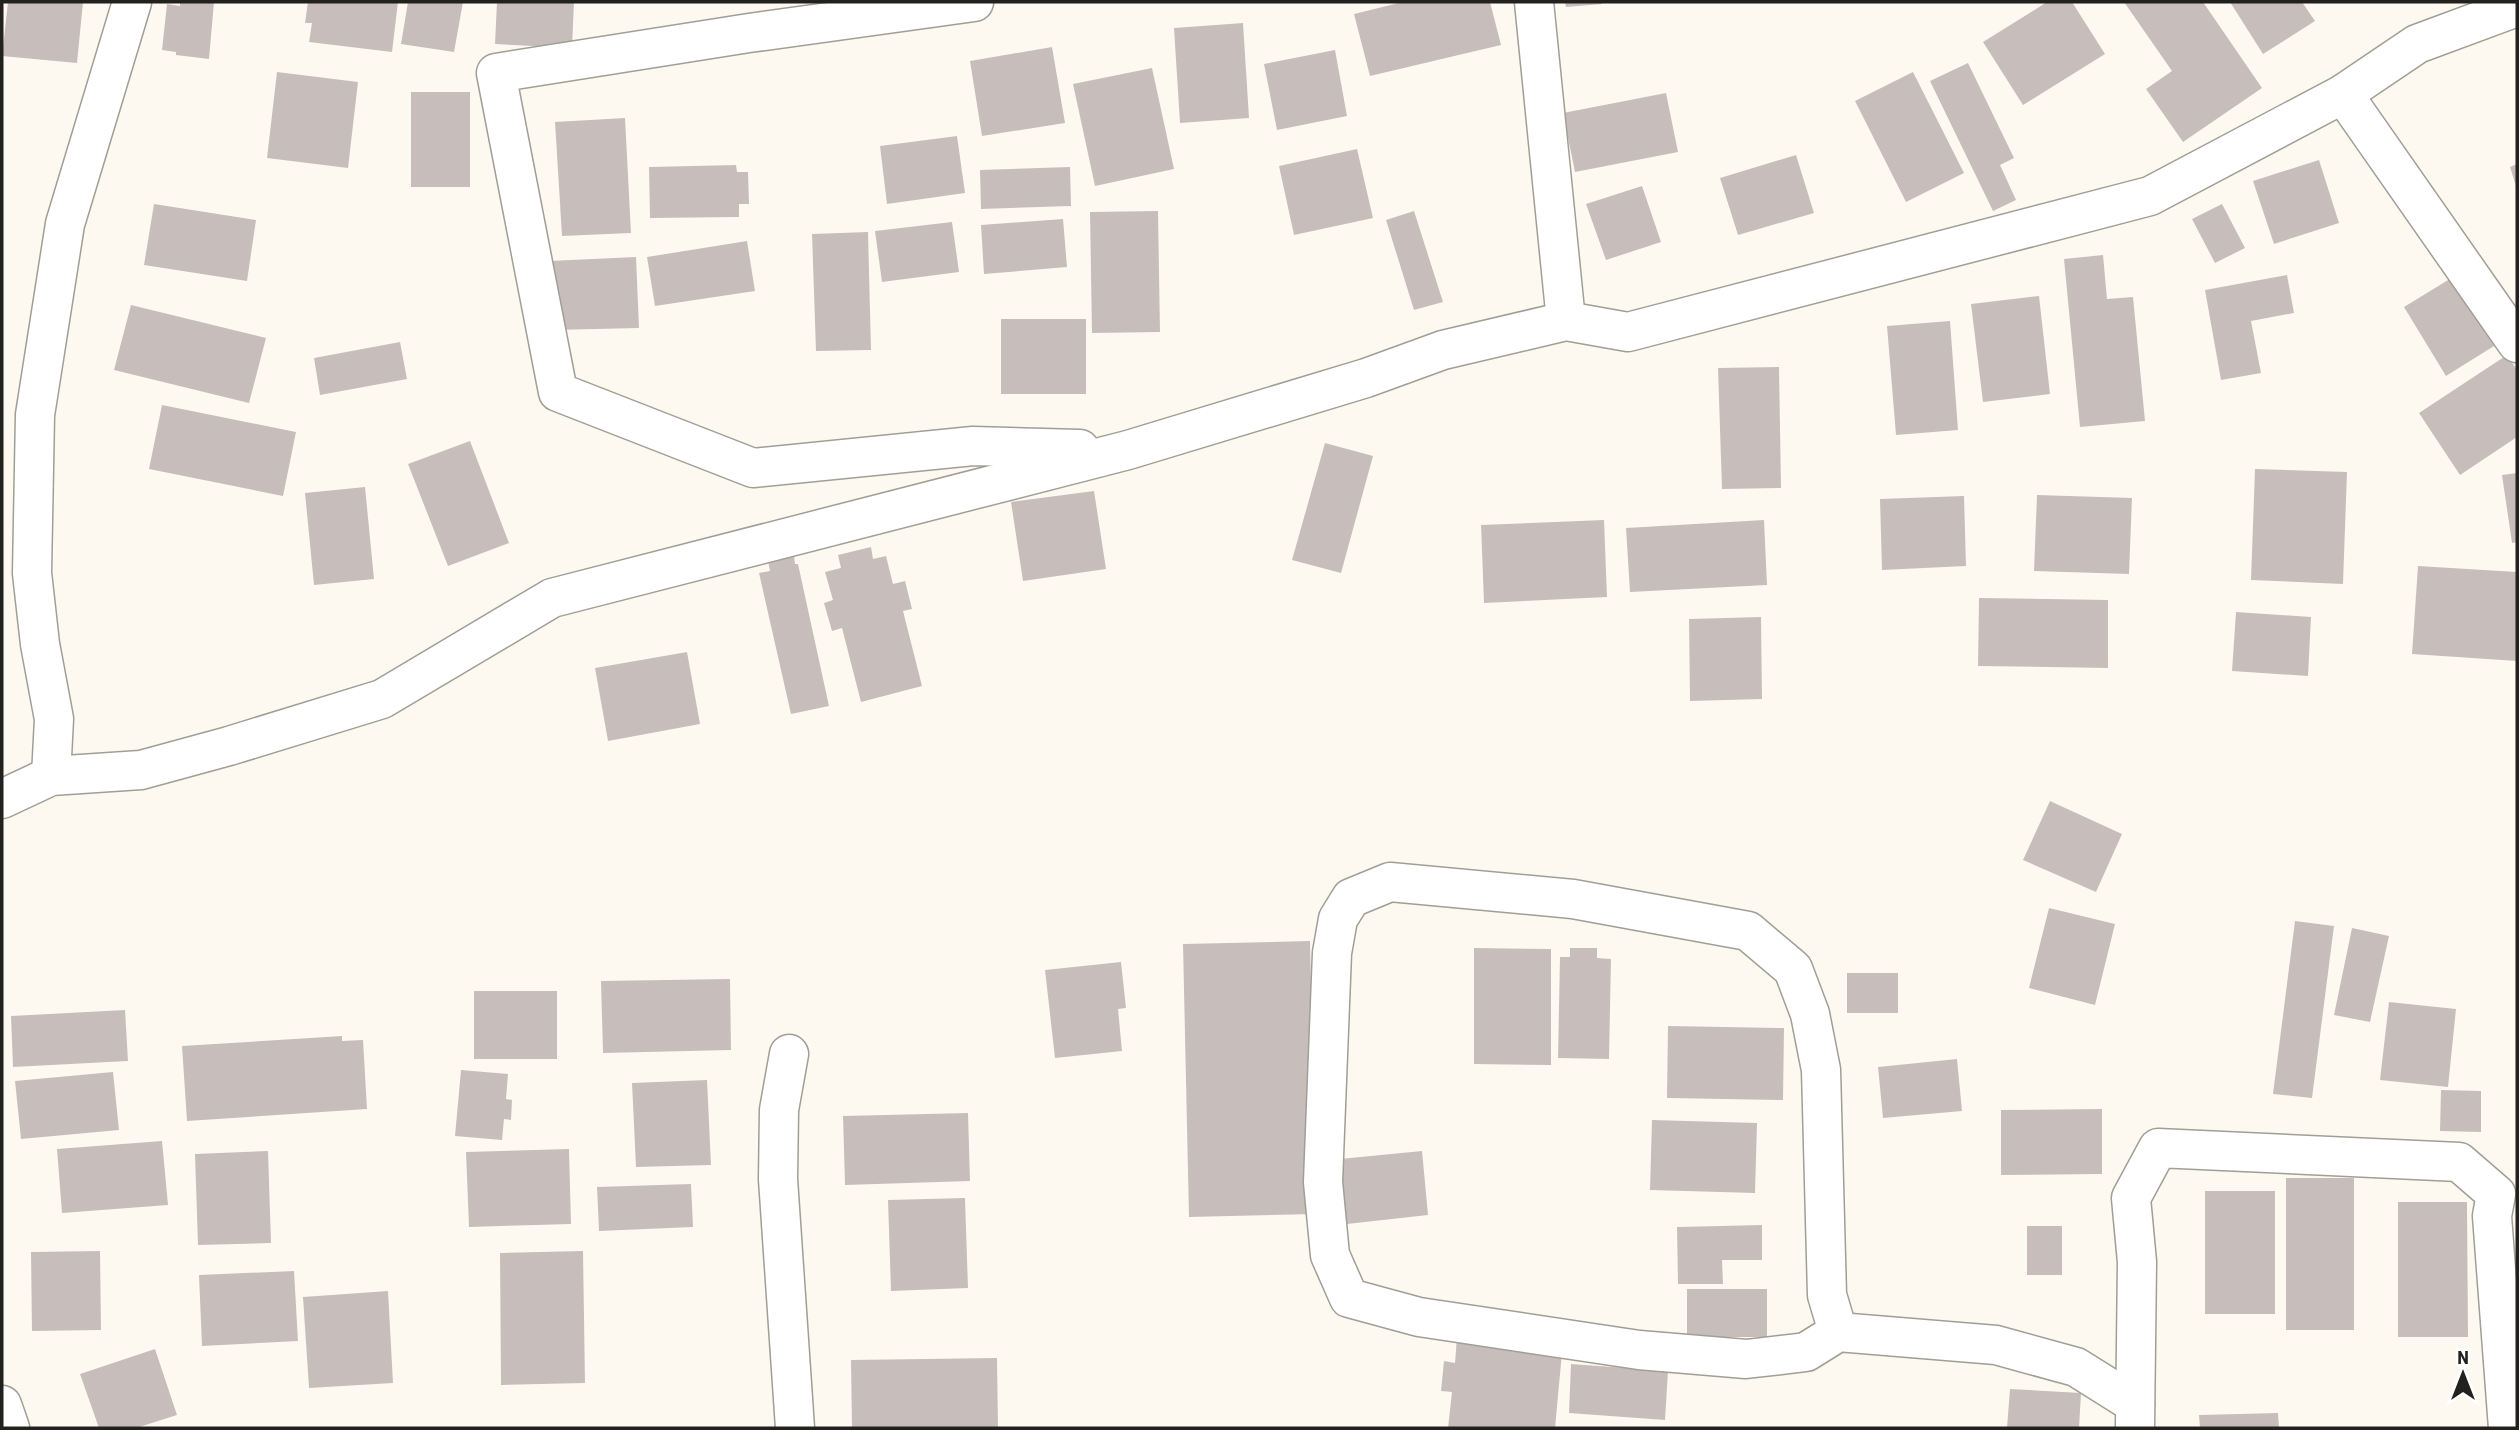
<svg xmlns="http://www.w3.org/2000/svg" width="2519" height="1430" font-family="'Roboto Condensed',sans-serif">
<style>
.building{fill:#c7bebc}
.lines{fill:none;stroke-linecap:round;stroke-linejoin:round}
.minor-casing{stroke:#a19e96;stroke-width:41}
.minor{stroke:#fff;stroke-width:38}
</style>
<rect width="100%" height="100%" fill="#fdf9f1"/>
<g class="building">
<path d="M 8,2 L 83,2 L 77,63 L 2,56 Z"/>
<path d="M 180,2 L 214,2 L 209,59 L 176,55 L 176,52 L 162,50 L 167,4 L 180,6 Z"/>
<path d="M 308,2 L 398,2 L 392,52 L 309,42 L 312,23 L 305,23 Z"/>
<path d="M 408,2 L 463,2 L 454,52 L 401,44 Z"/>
<path d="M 497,2 L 574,2 L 572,48 L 495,44 Z"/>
<path d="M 1403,2 L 1490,2 L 1501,45 L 1370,76 L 1354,14 Z"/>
<path d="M 1565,2 L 1602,2 L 1602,4 L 1566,7 Z"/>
<path d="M 2047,2 L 2072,2 L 2105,54 L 2023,105 L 1983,42 Z"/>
<path d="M 2124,2 L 2203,2 L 2262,88 L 2183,142 L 2146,89 L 2172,71 Z"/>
<path d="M 2230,2 L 2302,2 L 2315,21 L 2263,54 Z"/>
<path d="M 1243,23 L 1249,118 L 1180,123 L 1174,28 Z"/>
<path d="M 1052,47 L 1065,123 L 982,136 L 970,61 Z"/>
<path d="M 1335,50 L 1347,116 L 1277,130 L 1264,64 Z"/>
<path d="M 1968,63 L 2014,158 L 2000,165 L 2016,200 L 1993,211 L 1930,81 Z"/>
<path d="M 1152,68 L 1174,169 L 1095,186 L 1073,84 Z"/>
<path d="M 277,72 L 358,82 L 348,168 L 267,158 Z"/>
<path d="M 1913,72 L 1964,173 L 1906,202 L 1855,101 Z"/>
<rect x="411" y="92" width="59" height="95"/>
<path d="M 1666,93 L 1678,152 L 1575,172 L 1563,113 Z"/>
<path d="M 625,118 L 631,233 L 562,236 L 555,122 Z"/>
<path d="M 957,136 L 965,193 L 887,204 L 880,146 Z"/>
<path d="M 1357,149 L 1373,218 L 1294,235 L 1279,166 Z"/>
<path d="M 1796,155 L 1814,213 L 1738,235 L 1720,178 Z"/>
<path d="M 2319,160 L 2339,223 L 2274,244 L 2253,181 Z"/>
<path d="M 2517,164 L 2517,189 L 2510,167 Z"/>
<path d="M 736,165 L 737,172 L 748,172 L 749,204 L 739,204 L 739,217 L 650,218 L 649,167 Z"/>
<path d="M 1070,167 L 1071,206 L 981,209 L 980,170 Z"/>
<path d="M 1642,186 L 1661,242 L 1606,260 L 1586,204 Z"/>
<path d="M 154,204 L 256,220 L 247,281 L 144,265 Z"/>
<path d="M 2222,204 L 2245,248 L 2215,263 L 2192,219 Z"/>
<path d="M 1158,211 L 1160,332 L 1092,333 L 1090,212 Z"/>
<path d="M 1414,211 L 1443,302 L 1414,310 L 1386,220 Z"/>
<path d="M 1063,219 L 1067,267 L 984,274 L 981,225 Z"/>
<path d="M 952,222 L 959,272 L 882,282 L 875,231 Z"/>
<path d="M 868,232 L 871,350 L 816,351 L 812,234 Z"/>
<path d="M 747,241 L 755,291 L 655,306 L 647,257 Z"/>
<path d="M 2103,255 L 2107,299 L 2133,297 L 2145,421 L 2080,427 L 2064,259 Z"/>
<path d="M 636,257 L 639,328 L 552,330 L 549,261 Z"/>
<path d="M 2287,275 L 2294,313 L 2251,321 L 2261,373 L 2221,380 L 2205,290 Z"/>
<path d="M 2453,277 L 2494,346 L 2446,376 L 2404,307 Z"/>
<path d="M 2039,296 L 2050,394 L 1983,402 L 1971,304 Z"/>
<path d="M 131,305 L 266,338 L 249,403 L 114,370 Z"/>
<rect x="1001" y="319" width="85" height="75"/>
<path d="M 1950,321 L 1958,430 L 1896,435 L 1887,326 Z"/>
<path d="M 400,342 L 407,379 L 320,395 L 314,358 Z"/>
<path d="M 2507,355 L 2517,370 L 2517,437 L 2460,475 L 2419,413 Z"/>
<path d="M 1779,367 L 1781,488 L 1722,489 L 1718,368 Z"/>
<path d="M 162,405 L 296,432 L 283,496 L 149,469 Z"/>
<path d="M 470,441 L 509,543 L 448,566 L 408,464 Z"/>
<path d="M 1325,443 L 1373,456 L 1341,573 L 1292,560 Z"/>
<path d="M 2255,469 L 2347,472 L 2343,584 L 2251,580 Z"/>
<path d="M 2517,473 L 2517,542 L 2512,543 L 2502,475 Z"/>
<path d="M 365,487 L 374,579 L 314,585 L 305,493 Z"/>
<path d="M 1094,491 L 1106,569 L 1023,581 L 1011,502 Z"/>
<path d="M 2037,495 L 2132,498 L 2129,574 L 2034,571 Z"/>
<path d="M 1964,496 L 1966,566 L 1882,570 L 1880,499 Z"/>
<path d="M 1604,520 L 1607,597 L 1484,603 L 1481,525 Z"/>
<path d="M 1764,520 L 1767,585 L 1630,592 L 1626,528 Z"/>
<path d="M 871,547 L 873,559 L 886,556 L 893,584 L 905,581 L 912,609 L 903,611 L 922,686 L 861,702 L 842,628 L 832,631 L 824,603 L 833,600 L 825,572 L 841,568 L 838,555 Z"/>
<path d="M 794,555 L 795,564 L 798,564 L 829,706 L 791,714 L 759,573 L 770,571 L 768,561 Z"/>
<path d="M 2418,566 L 2517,572 L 2517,661 L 2412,654 Z"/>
<path d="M 1979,598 L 2108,600 L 2108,668 L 1978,666 Z"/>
<path d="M 2236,612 L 2311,617 L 2308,676 L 2232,671 Z"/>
<path d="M 1761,617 L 1762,699 L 1690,701 L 1689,619 Z"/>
<path d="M 687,652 L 700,724 L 608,741 L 595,668 Z"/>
<path d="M 2050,801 L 2122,834 L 2096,892 L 2023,860 Z"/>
<path d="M 2049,908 L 2115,924 L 2095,1005 L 2029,988 Z"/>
<path d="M 2295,921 L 2334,926 L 2312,1098 L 2273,1094 Z"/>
<path d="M 2352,928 L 2389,936 L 2370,1022 L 2334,1015 Z"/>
<path d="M 1310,941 L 1316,1214 L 1189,1217 L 1183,944 Z"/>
<path d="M 1474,948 L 1551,949 L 1551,1065 L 1474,1064 Z"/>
<path d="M 1570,948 L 1597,948 L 1597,958 L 1611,959 L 1609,1059 L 1558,1058 L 1560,957 L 1570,957 Z"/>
<path d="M 1121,962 L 1126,1008 L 1118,1009 L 1122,1051 L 1055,1058 L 1045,970 Z"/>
<rect x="1847" y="973" width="51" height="40"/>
<path d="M 730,979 L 731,1050 L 603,1053 L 601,981 Z"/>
<rect x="474" y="991" width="83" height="68"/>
<path d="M 2389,1002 L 2456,1009 L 2448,1087 L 2380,1080 Z"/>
<path d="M 125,1010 L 128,1061 L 13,1067 L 11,1016 Z"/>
<path d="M 1668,1026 L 1784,1028 L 1783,1100 L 1667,1098 Z"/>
<path d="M 342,1036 L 342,1041 L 363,1040 L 367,1109 L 187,1121 L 182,1046 Z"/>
<path d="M 1957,1059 L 1962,1111 L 1883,1118 L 1878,1067 Z"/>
<path d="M 461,1070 L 508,1074 L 506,1099 L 512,1100 L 511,1120 L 504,1119 L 502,1140 L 455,1136 Z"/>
<path d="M 113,1072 L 119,1130 L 21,1139 L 15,1081 Z"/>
<path d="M 707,1080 L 711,1165 L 636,1167 L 632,1083 Z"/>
<path d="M 2441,1090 L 2481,1091 L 2481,1132 L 2440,1131 Z"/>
<path d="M 2102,1109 L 2102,1174 L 2001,1175 L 2001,1110 Z"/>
<path d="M 968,1113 L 970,1181 L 845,1185 L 843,1116 Z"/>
<path d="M 1652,1120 L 1757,1123 L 1755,1193 L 1650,1190 Z"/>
<path d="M 162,1141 L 168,1205 L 62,1213 L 57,1149 Z"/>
<path d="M 569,1149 L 571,1224 L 469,1227 L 466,1152 Z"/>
<path d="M 268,1151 L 271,1243 L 198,1245 L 195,1154 Z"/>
<path d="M 1422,1151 L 1428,1215 L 1347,1224 L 1340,1159 Z"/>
<rect x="2286" y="1178" width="68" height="152"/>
<path d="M 691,1184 L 693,1227 L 599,1231 L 597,1187 Z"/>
<rect x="2205" y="1191" width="70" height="123"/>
<path d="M 965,1198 L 968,1288 L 891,1291 L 888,1200 Z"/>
<path d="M 2398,1202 L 2467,1202 L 2468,1337 L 2398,1337 Z"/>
<path d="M 1762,1225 L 1762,1260 L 1722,1260 L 1723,1284 L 1678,1284 L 1677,1227 Z"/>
<rect x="2027" y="1226" width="35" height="49"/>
<path d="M 100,1251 L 101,1330 L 32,1331 L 31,1252 Z"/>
<path d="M 583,1251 L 585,1383 L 501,1385 L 500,1253 Z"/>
<path d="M 294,1271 L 298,1341 L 202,1346 L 199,1275 Z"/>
<rect x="1687" y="1289" width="80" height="48"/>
<path d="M 388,1291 L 393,1383 L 309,1388 L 303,1297 Z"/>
<path d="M 1457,1337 L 1563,1342 L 1555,1428 L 1448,1428 L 1452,1392 L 1441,1391 L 1444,1361 L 1455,1363 Z"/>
<path d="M 155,1349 L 177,1415 L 136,1428 L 99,1428 L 80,1374 Z"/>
<path d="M 997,1358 L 998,1427 L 852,1428 L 851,1360 Z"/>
<path d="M 1571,1364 L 1668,1371 L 1665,1420 L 1569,1413 Z"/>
<path d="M 2010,1389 L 2081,1393 L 2079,1428 L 2007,1428 Z"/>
<path d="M 2278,1413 L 2279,1428 L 2200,1428 L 2199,1415 Z"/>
</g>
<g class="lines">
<defs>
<g id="minor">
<path d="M 974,2 L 749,33 L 496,73 L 558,392 L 753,468 L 973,446 L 1080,449"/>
<path d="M 1534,2 L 1566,321"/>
<path d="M 2343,94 L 2517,343"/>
<path d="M 51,776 L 54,719 L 40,644 L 32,573 L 35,415 L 65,224 L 132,2"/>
<path d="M 2,799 L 51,776 L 141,770 L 229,746 L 382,699 L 552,598 L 1128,450 L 1366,378 L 1443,350 L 1566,321 L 1628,332 L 2150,196 L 2343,94 L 2417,44 L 2517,7"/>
<path d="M 789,1054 L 779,1110 L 778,1179 L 795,1428"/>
<path d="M 1838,1332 L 1827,1295 L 1821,1070 L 1810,1014 L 1793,969 L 1748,931 L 1573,899 L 1390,882 L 1351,898 L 1338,919 L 1332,953 L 1323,1182 L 1330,1255 L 1349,1298 L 1419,1317 L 1639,1350 L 1746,1359 L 1806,1352 L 1838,1332 L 1996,1345 L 2076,1367 L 2135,1404"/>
<path d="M 2,1405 L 10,1428"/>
<path d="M 2135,1426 L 2137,1262 L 2131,1198 L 2158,1148 L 2459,1162 L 2496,1194 L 2492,1216 L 2508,1428"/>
</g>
</defs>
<use href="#minor" class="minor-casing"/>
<use href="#minor" class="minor"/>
</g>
<rect width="2519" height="1430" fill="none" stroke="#22211e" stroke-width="7"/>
<g transform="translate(2463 1374)" stroke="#ffffff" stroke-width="5" paint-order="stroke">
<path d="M0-5L12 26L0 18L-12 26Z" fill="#22211e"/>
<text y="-10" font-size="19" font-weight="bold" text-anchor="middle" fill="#22211e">N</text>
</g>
</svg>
